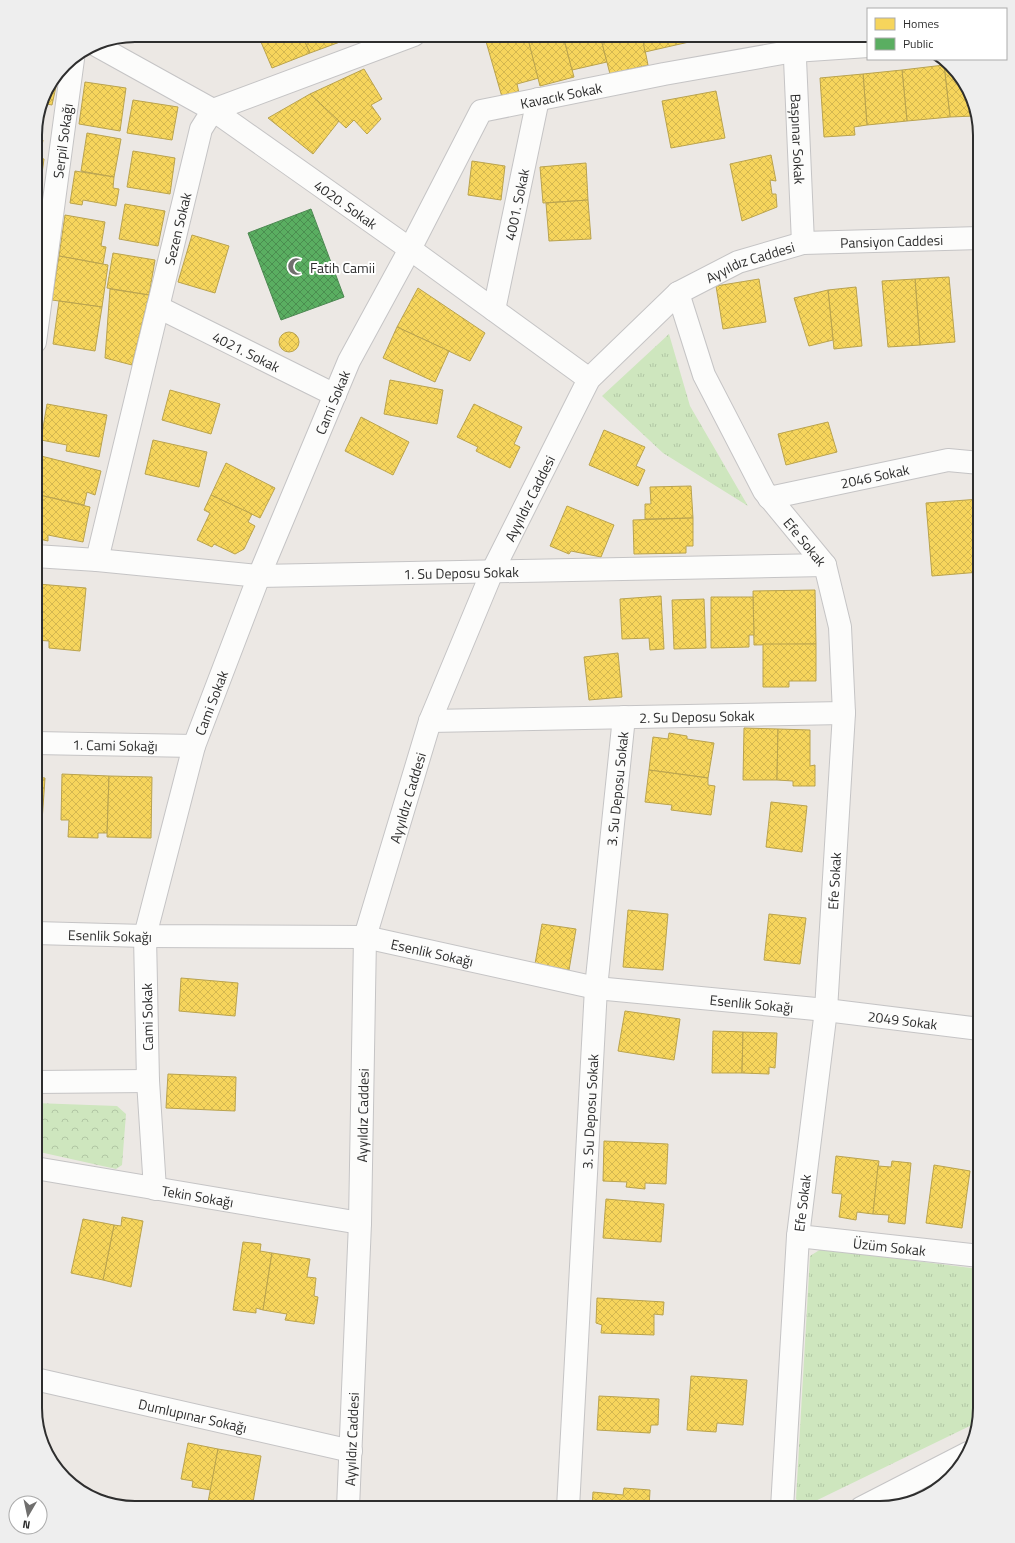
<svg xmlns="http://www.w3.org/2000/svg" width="1015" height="1543" font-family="'Titillium Web',sans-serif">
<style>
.forest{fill:url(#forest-crowns)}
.park{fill:url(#park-tufts)}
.homes{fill:url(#homes-cross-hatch);stroke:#baa34e}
.public{fill:url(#public-cross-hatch);stroke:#4d8852}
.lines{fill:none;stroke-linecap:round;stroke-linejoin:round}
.street-casing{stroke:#c5c4c5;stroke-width:24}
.street{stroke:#fcfcfb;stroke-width:22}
.labels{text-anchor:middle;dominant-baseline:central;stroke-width:4;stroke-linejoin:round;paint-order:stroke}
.street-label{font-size:14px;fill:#2e2e2e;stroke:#fff}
.poi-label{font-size:14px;fill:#2e2e2e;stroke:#fff;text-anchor:start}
.rim{fill:none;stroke:#2e2e2e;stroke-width:2}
</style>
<defs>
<pattern id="forest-crowns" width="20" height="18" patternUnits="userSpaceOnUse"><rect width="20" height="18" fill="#cee6be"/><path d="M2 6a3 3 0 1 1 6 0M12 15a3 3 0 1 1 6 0" fill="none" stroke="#b1c6a4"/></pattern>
<pattern id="park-tufts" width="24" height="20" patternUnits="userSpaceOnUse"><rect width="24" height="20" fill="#cee6be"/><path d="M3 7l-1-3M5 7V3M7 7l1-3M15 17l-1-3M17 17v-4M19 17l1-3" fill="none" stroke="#b1c6a4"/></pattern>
<pattern id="homes-cross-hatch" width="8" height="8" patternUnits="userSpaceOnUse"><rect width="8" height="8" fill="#f6d55c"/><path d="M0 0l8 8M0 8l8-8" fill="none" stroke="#d3b750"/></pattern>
<pattern id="public-cross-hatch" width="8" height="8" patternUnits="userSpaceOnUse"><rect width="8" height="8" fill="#5aae61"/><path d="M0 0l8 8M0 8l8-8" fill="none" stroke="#4b8e50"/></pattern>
</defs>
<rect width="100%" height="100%" fill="#ece8e4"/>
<path class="forest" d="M 35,1103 L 117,1106 L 126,1114 L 122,1165 L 116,1169 L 35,1151 Z"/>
<g class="park">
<path d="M 669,334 L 690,406 L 748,506 L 663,453 L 602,396 Z"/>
<path d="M 821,1249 L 979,1269 L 980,1271 L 980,1408 L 976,1423 L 803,1507 L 796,1499 L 810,1256 Z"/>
</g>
<g class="homes">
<path d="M 258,35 L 302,35 L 310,53 L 272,68 Z"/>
<path d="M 302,35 L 346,35 L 348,39 L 310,53 Z"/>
<path d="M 495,35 L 513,35 L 513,36 L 527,35 L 539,78 L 517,84 L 519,93 L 502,97 L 485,38 Z"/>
<path d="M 527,35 L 563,35 L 574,77 L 540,86 Z"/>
<path d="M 563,35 L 600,35 L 607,62 L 572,70 Z"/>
<path d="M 600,35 L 642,35 L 648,65 L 610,74 Z"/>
<path d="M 642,35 L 687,35 L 689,42 L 645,52 Z"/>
<path d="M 944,65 L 947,65 L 967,85 L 975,116 L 950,117 Z"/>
<path d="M 944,65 L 950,117 L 907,121 L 902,70 Z"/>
<path d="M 364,69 L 382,99 L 371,105 L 381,119 L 367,134 L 354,120 L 346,128 L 310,94 Z"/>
<path d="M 902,70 L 907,121 L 867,125 L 863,74 Z"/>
<path d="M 59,73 L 52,105 L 41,103 L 43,97 Z"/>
<path d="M 863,74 L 867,125 L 854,127 L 855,135 L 824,137 L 820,78 Z"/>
<path d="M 85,82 L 126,88 L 120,131 L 79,124 Z"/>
<path d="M 716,91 L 725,138 L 671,148 L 662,101 Z"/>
<path d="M 310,94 L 339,121 L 313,154 L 268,118 Z"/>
<path d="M 133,100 L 178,107 L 172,140 L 127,133 Z"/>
<path d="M 38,115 L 44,117 L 38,139 L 43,140 L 41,152 L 35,150 L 35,129 Z"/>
<path d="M 87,133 L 121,139 L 114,177 L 81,171 Z"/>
<path d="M 133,151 L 175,158 L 170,194 L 127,187 Z"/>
<path d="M 771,155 L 776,181 L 770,180 L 772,194 L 776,194 L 777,207 L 742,221 L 730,164 Z"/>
<path d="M 35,157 L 44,159 L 37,210 L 35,210 Z"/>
<path d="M 472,161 L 505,166 L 501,200 L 468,195 Z"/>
<path d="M 586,163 L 588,200 L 543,203 L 540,167 Z"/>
<path d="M 75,171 L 114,177 L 113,188 L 119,189 L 116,206 L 83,200 L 82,205 L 70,203 Z"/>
<path d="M 588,200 L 591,239 L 549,241 L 546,203 Z"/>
<path d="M 125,204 L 165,211 L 158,246 L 119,239 Z"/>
<path d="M 65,215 L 105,222 L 101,246 L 106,247 L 103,264 L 59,256 Z"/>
<path d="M 192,235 L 229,246 L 215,293 L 178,282 Z"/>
<path d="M 113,253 L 155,260 L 149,295 L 107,288 Z"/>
<path d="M 59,256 L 108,265 L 102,307 L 52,300 Z"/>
<path d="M 949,277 L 955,342 L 920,345 L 915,279 Z"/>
<path d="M 759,279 L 766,322 L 723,329 L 716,286 Z"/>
<path d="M 915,279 L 920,345 L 888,347 L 882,281 Z"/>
<path d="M 856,287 L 862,346 L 834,349 L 828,290 Z"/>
<path d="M 418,288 L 485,333 L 470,361 L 397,327 Z"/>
<path d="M 110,289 L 149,295 L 132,365 L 105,358 Z"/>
<path d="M 828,290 L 833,340 L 809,346 L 794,298 Z"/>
<path d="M 59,301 L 102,307 L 95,351 L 53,344 Z"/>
<path d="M 397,327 L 449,351 L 435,382 L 383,358 Z"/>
<circle cx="289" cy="342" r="10"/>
<path d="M 390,380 L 443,390 L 437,424 L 384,414 Z"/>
<path d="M 170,390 L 220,404 L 211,434 L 162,420 Z"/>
<path d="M 47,404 L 107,415 L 99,457 L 66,451 L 67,445 L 41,440 Z"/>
<path d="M 474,404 L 522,427 L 514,444 L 520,447 L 510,468 L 476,451 L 478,447 L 457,437 Z"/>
<path d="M 361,417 L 409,442 L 393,475 L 345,451 Z"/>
<path d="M 828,422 L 837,452 L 786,465 L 778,434 Z"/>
<path d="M 604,430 L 645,447 L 636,466 L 645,470 L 638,486 L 589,465 Z"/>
<path d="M 153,440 L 207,452 L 199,487 L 145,474 Z"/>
<path d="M 37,455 L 101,471 L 95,495 L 87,492 L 84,505 L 35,494 L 35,462 Z"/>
<path d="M 226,463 L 275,488 L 260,518 L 211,495 Z"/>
<path d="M 691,486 L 693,518 L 645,519 L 645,504 L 651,504 L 650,487 Z"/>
<path d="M 35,494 L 90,507 L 83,542 L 48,535 L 48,541 L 35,538 Z"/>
<path d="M 211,495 L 252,514 L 248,522 L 255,526 L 244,549 L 235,554 L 214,544 L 212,547 L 197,540 L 210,513 L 204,510 Z"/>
<path d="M 980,499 L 980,572 L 932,576 L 926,503 Z"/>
<path d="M 567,506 L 614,525 L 601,557 L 571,551 L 569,554 L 550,546 Z"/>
<path d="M 693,518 L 693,546 L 686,546 L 686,553 L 634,554 L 633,520 Z"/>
<path d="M 38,584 L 86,588 L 80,651 L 49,648 L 49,641 L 35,640 L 35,612 Z"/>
<path d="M 815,590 L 816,644 L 754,645 L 753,591 Z"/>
<path d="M 661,596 L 664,649 L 650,650 L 649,638 L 622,639 L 620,599 Z"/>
<path d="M 711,597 L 753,597 L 754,635 L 749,635 L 749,647 L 711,648 Z"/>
<path d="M 704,599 L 706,648 L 674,649 L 672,600 Z"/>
<path d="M 763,644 L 816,644 L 816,681 L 789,681 L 789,687 L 763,687 Z"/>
<path d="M 618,653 L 622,697 L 589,700 L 584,657 Z"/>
<path d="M 744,728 L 778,729 L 777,780 L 743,780 Z"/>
<path d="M 778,729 L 810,730 L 810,766 L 815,765 L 815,786 L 793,786 L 793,781 L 777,780 Z"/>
<path d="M 669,733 L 687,736 L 687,739 L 714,743 L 708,778 L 649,770 L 653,737 L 668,739 Z"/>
<path d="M 649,770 L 708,778 L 708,785 L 715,786 L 711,815 L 671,810 L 672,805 L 645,802 Z"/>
<path d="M 62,774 L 109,776 L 107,833 L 98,833 L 98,838 L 68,837 L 69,820 L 61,820 Z"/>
<path d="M 109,776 L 152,777 L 151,838 L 107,837 Z"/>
<path d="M 35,777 L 45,778 L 41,836 L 35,836 Z"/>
<path d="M 771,802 L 807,806 L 802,852 L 766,847 Z"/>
<path d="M 628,910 L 668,914 L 663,970 L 623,967 Z"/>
<path d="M 769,914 L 806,918 L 800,964 L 764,960 Z"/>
<path d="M 542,924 L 576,929 L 569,970 L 535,964 Z"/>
<path d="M 181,978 L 238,983 L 235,1016 L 179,1011 Z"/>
<path d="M 625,1011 L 680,1019 L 674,1060 L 618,1051 Z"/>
<path d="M 713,1031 L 743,1032 L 742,1073 L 712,1073 Z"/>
<path d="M 743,1032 L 777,1033 L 775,1068 L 769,1067 L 769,1074 L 742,1073 Z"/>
<path d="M 168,1074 L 236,1077 L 235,1111 L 166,1108 Z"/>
<path d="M 604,1141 L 668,1144 L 666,1184 L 645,1183 L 645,1189 L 626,1187 L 627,1182 L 603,1181 Z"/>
<path d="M 836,1156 L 879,1161 L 873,1214 L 857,1212 L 856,1220 L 839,1217 L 842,1194 L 832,1193 Z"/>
<path d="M 892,1161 L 911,1163 L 905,1224 L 888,1222 L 889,1215 L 873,1214 L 878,1166 L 891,1167 Z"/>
<path d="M 934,1165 L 970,1171 L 962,1228 L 926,1223 Z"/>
<path d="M 606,1199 L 664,1204 L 661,1242 L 603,1238 Z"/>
<path d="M 122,1217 L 143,1221 L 131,1287 L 103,1280 L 114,1225 L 121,1226 Z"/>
<path d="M 83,1219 L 114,1225 L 103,1280 L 71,1273 Z"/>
<path d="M 243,1242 L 261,1244 L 260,1251 L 272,1253 L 263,1310 L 256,1308 L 256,1313 L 233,1310 Z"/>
<path d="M 272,1253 L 310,1259 L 307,1277 L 316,1278 L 314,1296 L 318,1297 L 314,1324 L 285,1320 L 287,1314 L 263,1310 Z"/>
<path d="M 597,1298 L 664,1302 L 663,1315 L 654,1314 L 654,1335 L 601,1333 L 602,1325 L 596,1323 Z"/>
<path d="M 691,1376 L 747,1380 L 743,1425 L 717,1423 L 716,1432 L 687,1430 Z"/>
<path d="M 599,1396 L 659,1399 L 658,1425 L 651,1425 L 650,1433 L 597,1430 Z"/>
<path d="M 188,1443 L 218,1449 L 211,1490 L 192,1487 L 193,1481 L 181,1479 Z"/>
<path d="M 218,1449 L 261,1456 L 252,1508 L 237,1508 L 208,1502 Z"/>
<path d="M 624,1488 L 650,1490 L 649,1508 L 592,1508 L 593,1492 L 623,1495 Z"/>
</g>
<path class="public" d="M 311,209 L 344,297 L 281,320 L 248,233 Z"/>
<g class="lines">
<defs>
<g id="street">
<path id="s1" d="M 794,36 L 803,243"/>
<path id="s2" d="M 94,44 L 213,110 L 410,249 L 589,379"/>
<path id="s3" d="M 678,293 L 704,375 L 764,491 L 825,565 L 840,627 L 844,713 L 826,1010 L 798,1236 L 782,1508"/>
<path id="s4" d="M 158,307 L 335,395"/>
<path id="s5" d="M 494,310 L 538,99"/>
<path id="s6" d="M 35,342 L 73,59"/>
<path id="s7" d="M 769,498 L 948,460 L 980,463"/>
<path id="s8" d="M 35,556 L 97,560 L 259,576 L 825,565"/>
<path id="s9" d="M 97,560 L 201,129 L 213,110 L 414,35"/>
<path id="s10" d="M 430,721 L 844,713"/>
<path id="s11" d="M 35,743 L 194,746"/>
<path id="s12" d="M 35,933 L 145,936 L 365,937 L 596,988 L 826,1010 L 980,1029"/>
<path d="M 35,1082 L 148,1081"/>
<path id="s13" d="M 35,1168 L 360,1223"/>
<path id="s14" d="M 155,1189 L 148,1081 L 145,936 L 194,746 L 259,576 L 349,361 L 410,249 L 481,111 L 664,74 L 794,51 L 868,46"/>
<path id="s15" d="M 798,1236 L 980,1256"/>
<path id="s16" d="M 35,1379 L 351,1451"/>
<path id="s17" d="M 348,1508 L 360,1223 L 365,937 L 430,721 L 492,572 L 589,379 L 678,293 L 738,262 L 803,243 L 980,238"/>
<path id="s18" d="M 568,1508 L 596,988 L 624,717"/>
<path d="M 861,1508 L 968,1453"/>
</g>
</defs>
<use href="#street" class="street-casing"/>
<use href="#street" class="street"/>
</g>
<defs>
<symbol id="mosque-bare" viewBox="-9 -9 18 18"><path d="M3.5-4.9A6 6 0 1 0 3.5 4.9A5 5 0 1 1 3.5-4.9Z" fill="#706f6e" stroke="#fff" stroke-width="2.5" paint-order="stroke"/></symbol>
</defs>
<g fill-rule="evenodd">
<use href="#mosque-bare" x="284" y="254" width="25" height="25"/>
</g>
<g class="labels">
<g class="street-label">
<text stroke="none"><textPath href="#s14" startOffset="1229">Kavacık Sokak</textPath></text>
<text stroke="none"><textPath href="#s1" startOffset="103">Başpınar Sokak</textPath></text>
<text stroke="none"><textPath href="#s6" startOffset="203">Serpil Sokağı</textPath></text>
<text stroke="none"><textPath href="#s2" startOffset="299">4020. Sokak</textPath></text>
<text stroke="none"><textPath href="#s5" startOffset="108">4001. Sokak</textPath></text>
<text stroke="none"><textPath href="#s9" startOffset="341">Sezen Sokak</textPath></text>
<text stroke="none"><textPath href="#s17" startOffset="1522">Pansiyon Caddesi</textPath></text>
<text stroke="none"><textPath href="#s17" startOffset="1377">Ayyıldız Caddesi</textPath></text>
<text stroke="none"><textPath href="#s4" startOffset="99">4021. Sokak</textPath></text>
<text stroke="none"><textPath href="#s14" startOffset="820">Cami Sokak</textPath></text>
<text stroke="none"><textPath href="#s7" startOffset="108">2046 Sokak</textPath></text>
<text stroke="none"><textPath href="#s17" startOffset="1041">Ayyıldız Caddesi</textPath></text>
<text stroke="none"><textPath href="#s3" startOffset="282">Efe Sokak</textPath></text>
<text stroke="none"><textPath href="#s8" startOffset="427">1. Su Deposu Sokak</textPath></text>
<text stroke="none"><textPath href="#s14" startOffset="496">Cami Sokak</textPath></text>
<text stroke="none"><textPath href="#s10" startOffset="267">2. Su Deposu Sokak</textPath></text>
<text stroke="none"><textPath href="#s11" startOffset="80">1. Cami Sokağı</textPath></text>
<text stroke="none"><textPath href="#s18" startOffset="721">3. Su Deposu Sokak</textPath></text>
<text stroke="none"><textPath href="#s17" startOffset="717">Ayyıldız Caddesi</textPath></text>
<text transform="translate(834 881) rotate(-87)">Efe Sokak</text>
<text stroke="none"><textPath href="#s12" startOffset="75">Esenlik Sokağı</textPath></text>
<text stroke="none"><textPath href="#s12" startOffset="399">Esenlik Sokağı</textPath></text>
<text stroke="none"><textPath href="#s12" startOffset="723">Esenlik Sokağı</textPath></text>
<text transform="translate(147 1017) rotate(-91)">Cami Sokak</text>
<text stroke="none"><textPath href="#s12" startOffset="875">2049 Sokak</textPath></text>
<text stroke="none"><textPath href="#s18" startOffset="397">3. Su Deposu Sokak</textPath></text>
<text stroke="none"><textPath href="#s17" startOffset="393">Ayyıldız Caddesi</textPath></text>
<text stroke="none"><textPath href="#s13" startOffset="165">Tekin Sokağı</textPath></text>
<text transform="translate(802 1203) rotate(-83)">Efe Sokak</text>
<text stroke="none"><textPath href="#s15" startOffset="92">Üzüm Sokak</textPath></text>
<text stroke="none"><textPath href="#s16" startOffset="162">Dumlupınar Sokağı</textPath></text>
<text stroke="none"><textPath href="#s17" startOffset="69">Ayyıldız Caddesi</textPath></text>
</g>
<g class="poi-label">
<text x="310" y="267">Fatih Camii</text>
</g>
</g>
<path d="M0 0H1015V1543H0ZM135 42H880A93 93 0 0 1 973 135V1408A93 93 0 0 1 880 1501H135A93 93 0 0 1 42 1408V135A93 93 0 0 1 135 42Z" fill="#eee" fill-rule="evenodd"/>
<path class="rim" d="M135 42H880A93 93 0 0 1 973 135V1408A93 93 0 0 1 880 1501H135A93 93 0 0 1 42 1408V135A93 93 0 0 1 135 42Z"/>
<rect x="867" y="8" width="140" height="52" fill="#ffffff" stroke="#ababab"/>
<rect x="875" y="18" width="20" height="12" fill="#f6d55c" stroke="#ababab"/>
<text x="903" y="28" font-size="12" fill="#2e2e2e">Homes</text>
<rect x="875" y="38" width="20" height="12" fill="#5aae61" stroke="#ababab"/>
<text x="903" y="48" font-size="12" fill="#2e2e2e">Public</text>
<g transform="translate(28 1515) rotate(189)"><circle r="19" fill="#ffffff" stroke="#ababab"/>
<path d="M0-3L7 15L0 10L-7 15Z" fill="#706f6e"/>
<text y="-6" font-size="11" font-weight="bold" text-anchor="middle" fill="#2e2e2e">N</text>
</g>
</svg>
